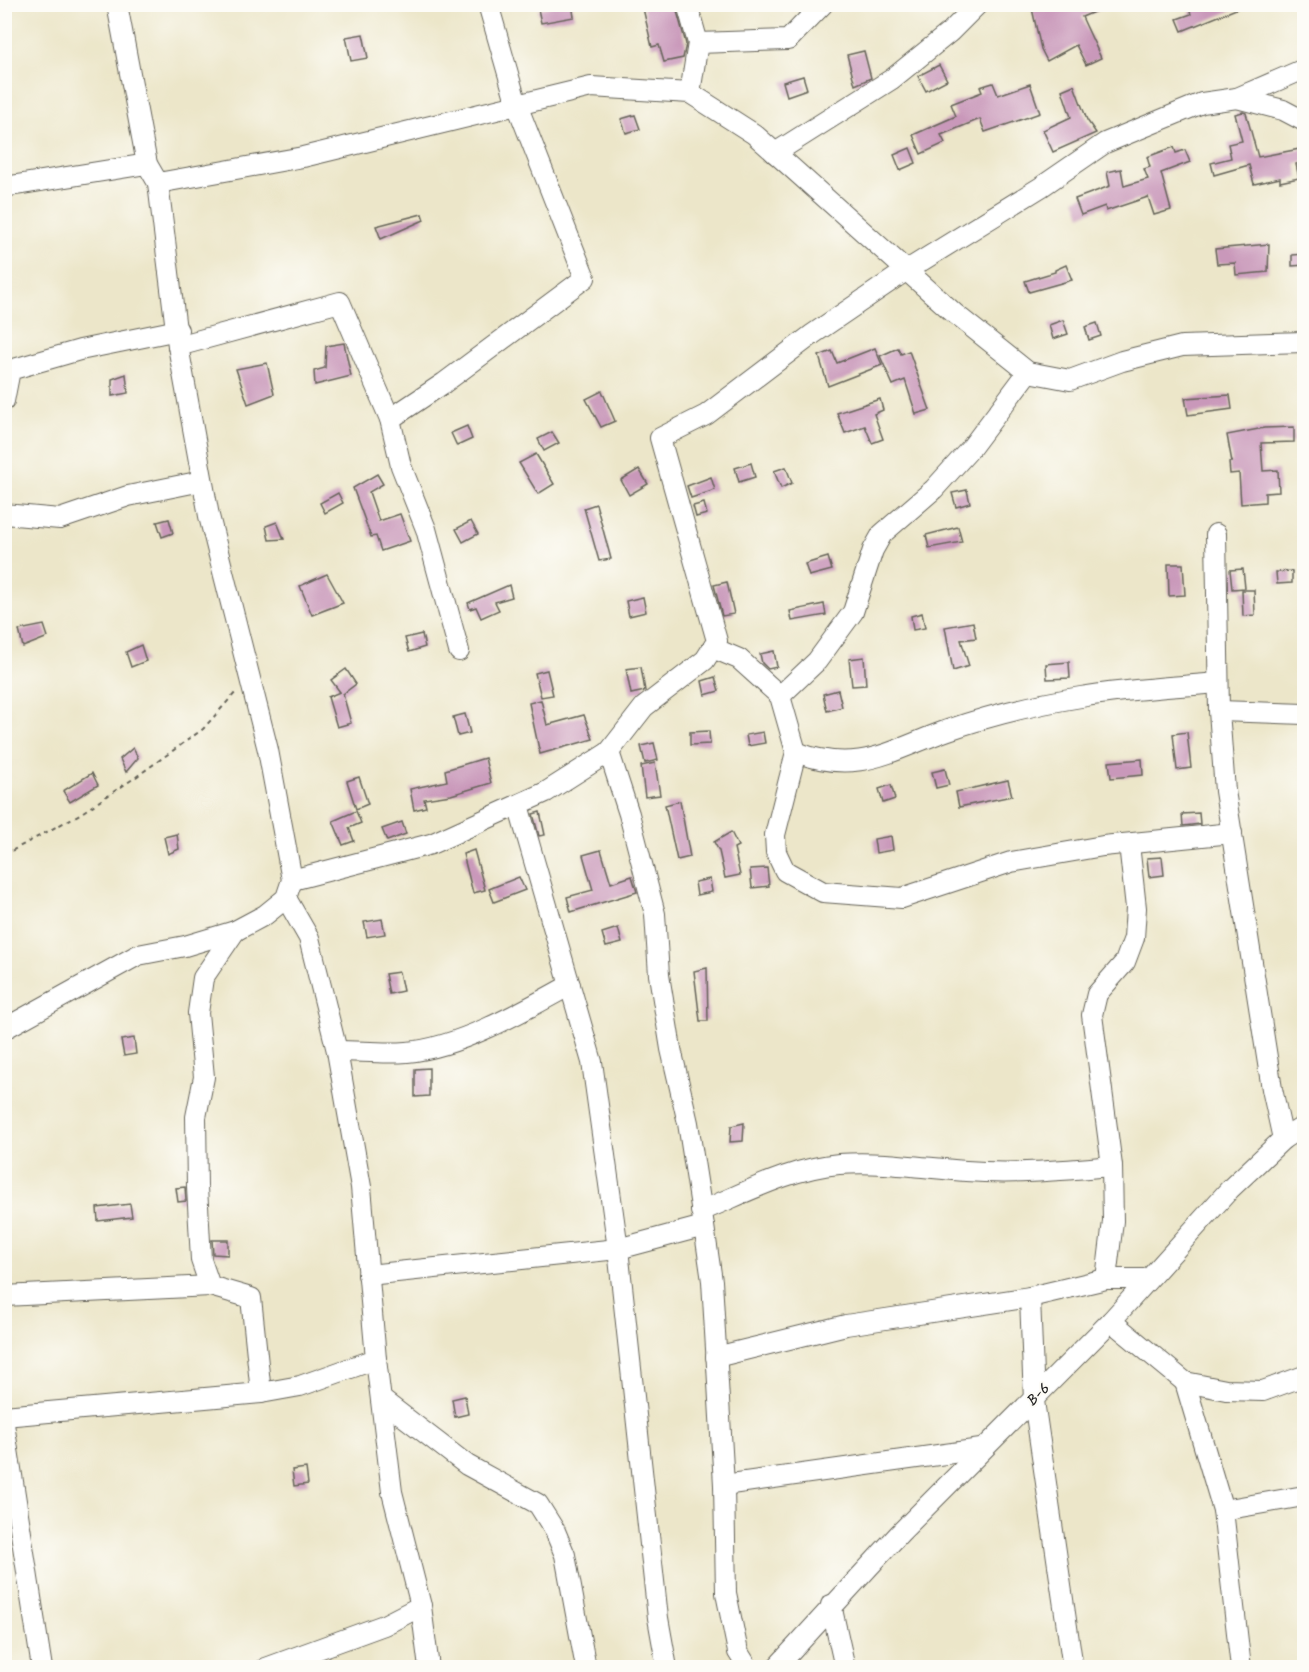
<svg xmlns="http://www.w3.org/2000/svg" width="1309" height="1672" font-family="Kalam,sans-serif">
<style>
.building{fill:#c998ba}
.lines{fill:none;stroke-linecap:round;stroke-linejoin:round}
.minor-casing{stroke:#656359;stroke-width:22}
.path{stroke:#656359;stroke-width:2;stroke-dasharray:4.5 4.5;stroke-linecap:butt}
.minor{stroke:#fff;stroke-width:20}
.labels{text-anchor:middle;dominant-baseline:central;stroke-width:4.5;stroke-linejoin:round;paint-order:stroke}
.street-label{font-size:15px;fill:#1c1c1c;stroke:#fdfcf7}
</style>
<rect width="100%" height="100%" fill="#fdfcf7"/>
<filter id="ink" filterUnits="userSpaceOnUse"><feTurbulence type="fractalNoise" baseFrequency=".0167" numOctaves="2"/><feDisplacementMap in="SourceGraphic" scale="12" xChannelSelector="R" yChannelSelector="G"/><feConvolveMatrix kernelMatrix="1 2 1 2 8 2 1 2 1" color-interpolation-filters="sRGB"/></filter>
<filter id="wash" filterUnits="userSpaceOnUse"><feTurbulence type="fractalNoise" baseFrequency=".008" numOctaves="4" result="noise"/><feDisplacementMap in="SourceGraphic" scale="24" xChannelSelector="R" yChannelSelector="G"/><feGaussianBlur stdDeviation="1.35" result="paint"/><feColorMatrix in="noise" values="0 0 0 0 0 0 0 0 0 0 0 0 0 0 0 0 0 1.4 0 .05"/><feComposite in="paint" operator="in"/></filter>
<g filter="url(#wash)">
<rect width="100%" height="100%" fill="#ece6c9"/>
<g id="blocks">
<g class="building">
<path d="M 560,4 L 572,4 L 574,17 L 541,23 L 538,9 Z"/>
<path d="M 642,4 L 675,4 L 686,44 L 683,58 L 664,62 L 659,45 L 652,47 Z"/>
<path d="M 1031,4 L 1113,4 L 1082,17 L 1101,58 L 1086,65 L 1076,45 L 1047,61 L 1041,49 Z"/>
<path d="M 1187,4 L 1246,4 L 1246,5 L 1182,31 L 1177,19 L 1191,14 Z"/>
<path d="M 363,34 L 368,58 L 351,61 L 346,37 Z"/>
<path d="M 864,51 L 871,78 L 855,85 L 847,55 Z"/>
<path d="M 939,65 L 947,80 L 926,91 L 918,76 Z"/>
<path d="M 803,76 L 807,89 L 787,96 L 783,82 Z"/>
<path d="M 993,83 L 998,95 L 1030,84 L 1040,113 L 985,132 L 980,119 L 941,135 L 945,143 L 921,154 L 913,135 L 956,116 L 951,104 L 982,92 L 980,87 Z"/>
<path d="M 1074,85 L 1087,120 L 1096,133 L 1053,152 L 1043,130 L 1071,117 L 1062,90 Z"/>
<path d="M 1243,112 L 1246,113 L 1258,157 L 1305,148 L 1305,162 L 1296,164 L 1299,178 L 1280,182 L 1280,178 L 1254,184 L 1249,165 L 1214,175 L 1211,163 L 1231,158 L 1228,144 L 1242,141 L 1235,114 Z"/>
<path d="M 635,115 L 640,129 L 626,133 L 621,119 Z"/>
<path d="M 1174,147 L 1176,153 L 1185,150 L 1190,162 L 1161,173 L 1171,210 L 1154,215 L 1148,197 L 1106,211 L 1105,206 L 1081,215 L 1075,199 L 1110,186 L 1107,172 L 1121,169 L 1124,186 L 1148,179 L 1144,169 L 1150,167 L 1147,157 Z"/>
<path d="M 910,148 L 916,163 L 900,170 L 894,155 Z"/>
<path d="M 422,214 L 424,220 L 381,239 L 376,226 Z"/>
<path d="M 1269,244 L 1268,272 L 1236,275 L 1235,263 L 1217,264 L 1215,249 Z"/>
<path d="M 1305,254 L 1305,265 L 1292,266 L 1292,255 Z"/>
<path d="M 1066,265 L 1072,280 L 1029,292 L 1025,281 L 1055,272 L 1055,270 Z"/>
<path d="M 1063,320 L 1068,334 L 1053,339 L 1049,325 Z"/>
<path d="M 1097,323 L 1101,336 L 1089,340 L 1085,327 Z"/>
<path d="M 344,343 L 351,376 L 315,385 L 314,371 L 325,368 L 326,346 Z"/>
<path d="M 875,348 L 882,365 L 828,386 L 819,356 L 832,351 L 837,363 Z"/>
<path d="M 898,348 L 901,354 L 909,351 L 930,410 L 916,414 L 905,380 L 893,385 L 880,356 Z"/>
<path d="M 267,363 L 274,394 L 248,404 L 236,369 Z"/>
<path d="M 126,374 L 128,393 L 112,396 L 112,379 Z"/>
<path d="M 602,391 L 615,421 L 601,427 L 586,399 Z"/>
<path d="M 1230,395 L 1232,409 L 1188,415 L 1185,398 Z"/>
<path d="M 880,399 L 883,410 L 874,414 L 883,439 L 872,443 L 865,426 L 845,433 L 837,413 Z"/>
<path d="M 467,426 L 472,439 L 457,446 L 451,433 Z"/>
<path d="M 1294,427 L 1294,442 L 1261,443 L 1263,471 L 1278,470 L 1279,492 L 1265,493 L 1265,502 L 1241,504 L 1239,473 L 1230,474 L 1229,462 L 1232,462 L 1227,435 L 1264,428 Z"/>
<path d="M 552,432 L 559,443 L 544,451 L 538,439 Z"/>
<path d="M 536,454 L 554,484 L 538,494 L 519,463 Z"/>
<path d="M 751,463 L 755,477 L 739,482 L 735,468 Z"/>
<path d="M 786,467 L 792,483 L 781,488 L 774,471 Z"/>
<path d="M 639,469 L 648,484 L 629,495 L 621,480 Z"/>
<path d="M 377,474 L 383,484 L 369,492 L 379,521 L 400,514 L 410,541 L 381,551 L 376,536 L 371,537 L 353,488 Z"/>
<path d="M 711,477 L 715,490 L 691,498 L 687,486 Z"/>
<path d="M 967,490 L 970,503 L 956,507 L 952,493 Z"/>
<path d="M 338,493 L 343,503 L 325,513 L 320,503 Z"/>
<path d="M 704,503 L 707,514 L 696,517 L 693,506 Z"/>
<path d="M 596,504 L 611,559 L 599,561 L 584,508 Z"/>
<path d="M 169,519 L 173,533 L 162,537 L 157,522 Z"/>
<path d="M 471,521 L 478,534 L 463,542 L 456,529 Z"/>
<path d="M 277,522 L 284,539 L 269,540 L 266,526 Z"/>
<path d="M 958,527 L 962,542 L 929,548 L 926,535 Z"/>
<path d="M 828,557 L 832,570 L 809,576 L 805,564 Z"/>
<path d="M 1168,564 L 1183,564 L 1185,595 L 1169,596 Z"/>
<path d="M 1243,569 L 1245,588 L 1232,589 L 1230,570 Z"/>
<path d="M 1292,571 L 1292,583 L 1277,584 L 1276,572 Z"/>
<path d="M 327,574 L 343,603 L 312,615 L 300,586 Z"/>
<path d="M 727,582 L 734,614 L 722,616 L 714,585 Z"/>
<path d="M 509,585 L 512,597 L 495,602 L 499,610 L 481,618 L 476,607 L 470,609 L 468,603 Z"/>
<path d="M 1242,590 L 1254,590 L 1255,615 L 1243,616 Z"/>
<path d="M 643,597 L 646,612 L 629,616 L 626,601 Z"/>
<path d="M 824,604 L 826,615 L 792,621 L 790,611 Z"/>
<path d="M 922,613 L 925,628 L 913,630 L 911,616 Z"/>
<path d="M 973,622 L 976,638 L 961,640 L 969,666 L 953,671 L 945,627 Z"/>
<path d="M 44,625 L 48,637 L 23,647 L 19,630 Z"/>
<path d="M 422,634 L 425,647 L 409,652 L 405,638 Z"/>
<path d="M 141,645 L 146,661 L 131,667 L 126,652 Z"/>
<path d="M 774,651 L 777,667 L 768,669 L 762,663 L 760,654 Z"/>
<path d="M 864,657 L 866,685 L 852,686 L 849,659 Z"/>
<path d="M 1069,662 L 1070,678 L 1047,679 L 1046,664 Z"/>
<path d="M 641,667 L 645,691 L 631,694 L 626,669 Z"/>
<path d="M 346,669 L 356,684 L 343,694 L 351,723 L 337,727 L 328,697 L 340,692 L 331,680 Z"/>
<path d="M 547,670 L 553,695 L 541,697 L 535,673 Z"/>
<path d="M 715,677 L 719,691 L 705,695 L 702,681 Z"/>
<path d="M 838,690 L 842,707 L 827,711 L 823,694 Z"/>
<path d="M 541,700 L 547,725 L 584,715 L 593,739 L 540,754 L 529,703 Z"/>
<path d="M 465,714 L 470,733 L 458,736 L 453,717 Z"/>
<path d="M 709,731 L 710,744 L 690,745 L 690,732 Z"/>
<path d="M 763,732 L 765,743 L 748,746 L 746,735 Z"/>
<path d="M 1187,732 L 1191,768 L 1177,770 L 1173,734 Z"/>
<path d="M 654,743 L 658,760 L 645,763 L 641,746 Z"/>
<path d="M 133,748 L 138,758 L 126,772 L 120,759 Z"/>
<path d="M 485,758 L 491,783 L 451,795 L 424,799 L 426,807 L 414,810 L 410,789 L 447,781 L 445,770 Z"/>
<path d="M 1142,759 L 1143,775 L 1111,778 L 1109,762 Z"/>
<path d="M 655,763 L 660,795 L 645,797 L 641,766 Z"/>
<path d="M 945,769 L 949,785 L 936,788 L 932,772 Z"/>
<path d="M 92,773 L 98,785 L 70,802 L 63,791 Z"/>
<path d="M 359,777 L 368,804 L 356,809 L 347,781 Z"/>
<path d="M 1008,780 L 1012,796 L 959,807 L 956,792 Z"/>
<path d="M 891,785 L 895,799 L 883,803 L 879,789 Z"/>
<path d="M 680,801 L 690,857 L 677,860 L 665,805 Z"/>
<path d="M 356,811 L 361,823 L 349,828 L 354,841 L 343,845 L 333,821 Z"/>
<path d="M 540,812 L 545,835 L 539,836 L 533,814 Z"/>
<path d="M 1199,813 L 1200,824 L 1183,826 L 1182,814 Z"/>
<path d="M 402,822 L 406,834 L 387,841 L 382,829 Z"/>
<path d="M 731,832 L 738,846 L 734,848 L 740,875 L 725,878 L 719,851 L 714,842 Z"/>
<path d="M 177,834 L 179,849 L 168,854 L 164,837 Z"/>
<path d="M 891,836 L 893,850 L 876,853 L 874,839 Z"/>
<path d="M 474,850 L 485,890 L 473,893 L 463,854 Z"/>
<path d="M 601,850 L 611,883 L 632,876 L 637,892 L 571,912 L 567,897 L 593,890 L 583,855 Z"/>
<path d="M 1162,857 L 1164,875 L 1149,877 L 1147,858 Z"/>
<path d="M 767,868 L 769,886 L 752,888 L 750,869 Z"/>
<path d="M 519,877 L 525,890 L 494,902 L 489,889 Z"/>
<path d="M 710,879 L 712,892 L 697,895 L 695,882 Z"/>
<path d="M 382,919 L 385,934 L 367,937 L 364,922 Z"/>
<path d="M 618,928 L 622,943 L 606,947 L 602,933 Z"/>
<path d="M 707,968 L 708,1021 L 700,1021 L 694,971 Z"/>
<path d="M 399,972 L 403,991 L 389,994 L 385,974 Z"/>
<path d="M 134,1038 L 136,1054 L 124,1056 L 121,1040 Z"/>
<path d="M 429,1068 L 429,1096 L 415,1097 L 415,1069 Z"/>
<path d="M 744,1123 L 743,1141 L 730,1142 L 731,1126 Z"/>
<path d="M 185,1187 L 186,1201 L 178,1202 L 176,1188 Z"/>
<path d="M 130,1204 L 132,1217 L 98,1221 L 97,1208 Z"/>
<path d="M 212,1240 L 228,1240 L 228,1255 L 213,1254 Z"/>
<path d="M 465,1396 L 468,1414 L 455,1417 L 452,1399 Z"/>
<path d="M 306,1468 L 308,1484 L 294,1486 L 292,1470 Z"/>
</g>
</g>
</g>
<g filter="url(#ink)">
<use href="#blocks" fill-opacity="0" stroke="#656359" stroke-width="1.5"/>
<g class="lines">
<defs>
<g id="minor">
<path d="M 687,4 L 698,43 L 690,93"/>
<path d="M 698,43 L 788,40 L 823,4"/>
<path d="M 1237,98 L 1283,110 L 1304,121"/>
<path d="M 775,153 L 892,79 L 950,32 L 978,4"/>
<path d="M 158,183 L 303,157 L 591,87 L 690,93 L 754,134 L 954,313 L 1028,372 L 1070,380 L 1122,361 L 1182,346 L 1304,342"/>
<path d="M 4,187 L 147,164"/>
<path d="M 178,346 L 340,302 L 390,419 L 401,466 L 426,529 L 459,651"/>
<path d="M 4,401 L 10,370 L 80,350 L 178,330"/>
<path d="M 390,419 L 444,383 L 585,278 L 517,105 L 488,4"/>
<path d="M 4,514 L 60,519 L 128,496 L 202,481"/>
<path d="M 1216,534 L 1219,711 L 1225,791 L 1272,1089 L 1283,1139"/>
<path d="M 713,648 L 739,659 L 780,696 L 796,752 L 775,835 L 776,852 L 785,871 L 823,892 L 902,898 L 1011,862 L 1103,846 L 1232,833"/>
<path d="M 780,696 L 817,661 L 853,612 L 873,550 L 882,534 L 934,489 L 971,448 L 1028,372"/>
<path d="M 1219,711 L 1304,714"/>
<path d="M 609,752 L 629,814 L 655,914 L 659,975 L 671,1049 L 688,1123 L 704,1226 L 712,1281 L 724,1485 L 726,1593 L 738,1652 L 748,1668"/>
<path d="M 796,752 C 858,776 891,750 948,730 C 991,715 1037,704 1081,697 C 1126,689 1173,687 1218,683"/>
<path d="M 518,805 L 592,1062 L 618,1249 L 658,1618 L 667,1668"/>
<path d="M 292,880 L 431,844 L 546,792 L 609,752 L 644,707 L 705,660 L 717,641 L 660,438 L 706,415 L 813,334 L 907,270 L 1041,187 L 1105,143 L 1202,103 L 1237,98 L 1304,69"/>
<path d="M 235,931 L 203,978 L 198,1013 L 204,1077 L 196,1117 L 197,1187 L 201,1260 L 210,1286 L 251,1298 L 261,1393"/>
<path d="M 4,1029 L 138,955 L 185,946 L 235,931 L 265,915 L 286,898 L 292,880 L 268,750 L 209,516 L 178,346 L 158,183 L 147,164 L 117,4"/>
<path d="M 337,1051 C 360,1051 384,1054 407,1052 C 459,1048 525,1010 570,985"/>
<path d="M 701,1211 C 745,1193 791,1168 839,1164 C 882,1161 924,1168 966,1171 C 1015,1175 1064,1170 1112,1166"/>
<path d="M 368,1275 L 618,1249 L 704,1226"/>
<path d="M 1106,1279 L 1113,1221 L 1112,1166 L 1092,1015 L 1097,994 L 1125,962 L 1134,938 L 1136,908 L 1129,844"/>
<path d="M 4,1296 L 210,1286"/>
<path d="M 1030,1297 L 1034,1401 L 1073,1668"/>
<path d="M 1111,1321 L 1185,1382 L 1226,1390 L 1263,1391 L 1304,1376"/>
<path d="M 716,1357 L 846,1325 L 1030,1297 L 1106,1279 L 1148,1279"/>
<path d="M 376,1359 L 392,1492 L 421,1606 L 429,1668"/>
<path d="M 1185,1382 L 1223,1510 L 1241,1668"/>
<path d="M 381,1399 L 467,1465 L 538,1504 L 555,1531 L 565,1555 L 586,1668"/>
<path d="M 4,1416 L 261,1393 L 300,1386 L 376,1359 L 361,1187 L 337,1051 L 309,938 L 286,898"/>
<path d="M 4,1424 L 42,1668"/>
<path d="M 724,1485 L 981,1449"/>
<path d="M 1223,1510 L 1304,1496"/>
<path d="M 831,1605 L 845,1668"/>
<path d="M 266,1668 L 384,1625 L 421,1606"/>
<path d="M 776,1668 L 900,1533 L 1111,1321 L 1230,1189 L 1283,1139 L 1304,1126"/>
</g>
</defs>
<use href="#minor" class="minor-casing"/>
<path class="path" d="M 4,855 L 80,814 L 136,777 L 203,729 L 236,692"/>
<use href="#minor" class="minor"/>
</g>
</g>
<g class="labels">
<g class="street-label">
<text transform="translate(1039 1395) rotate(-45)">B-6</text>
</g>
</g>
<rect width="1309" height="1672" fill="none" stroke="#fdfcf7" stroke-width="24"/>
</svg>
